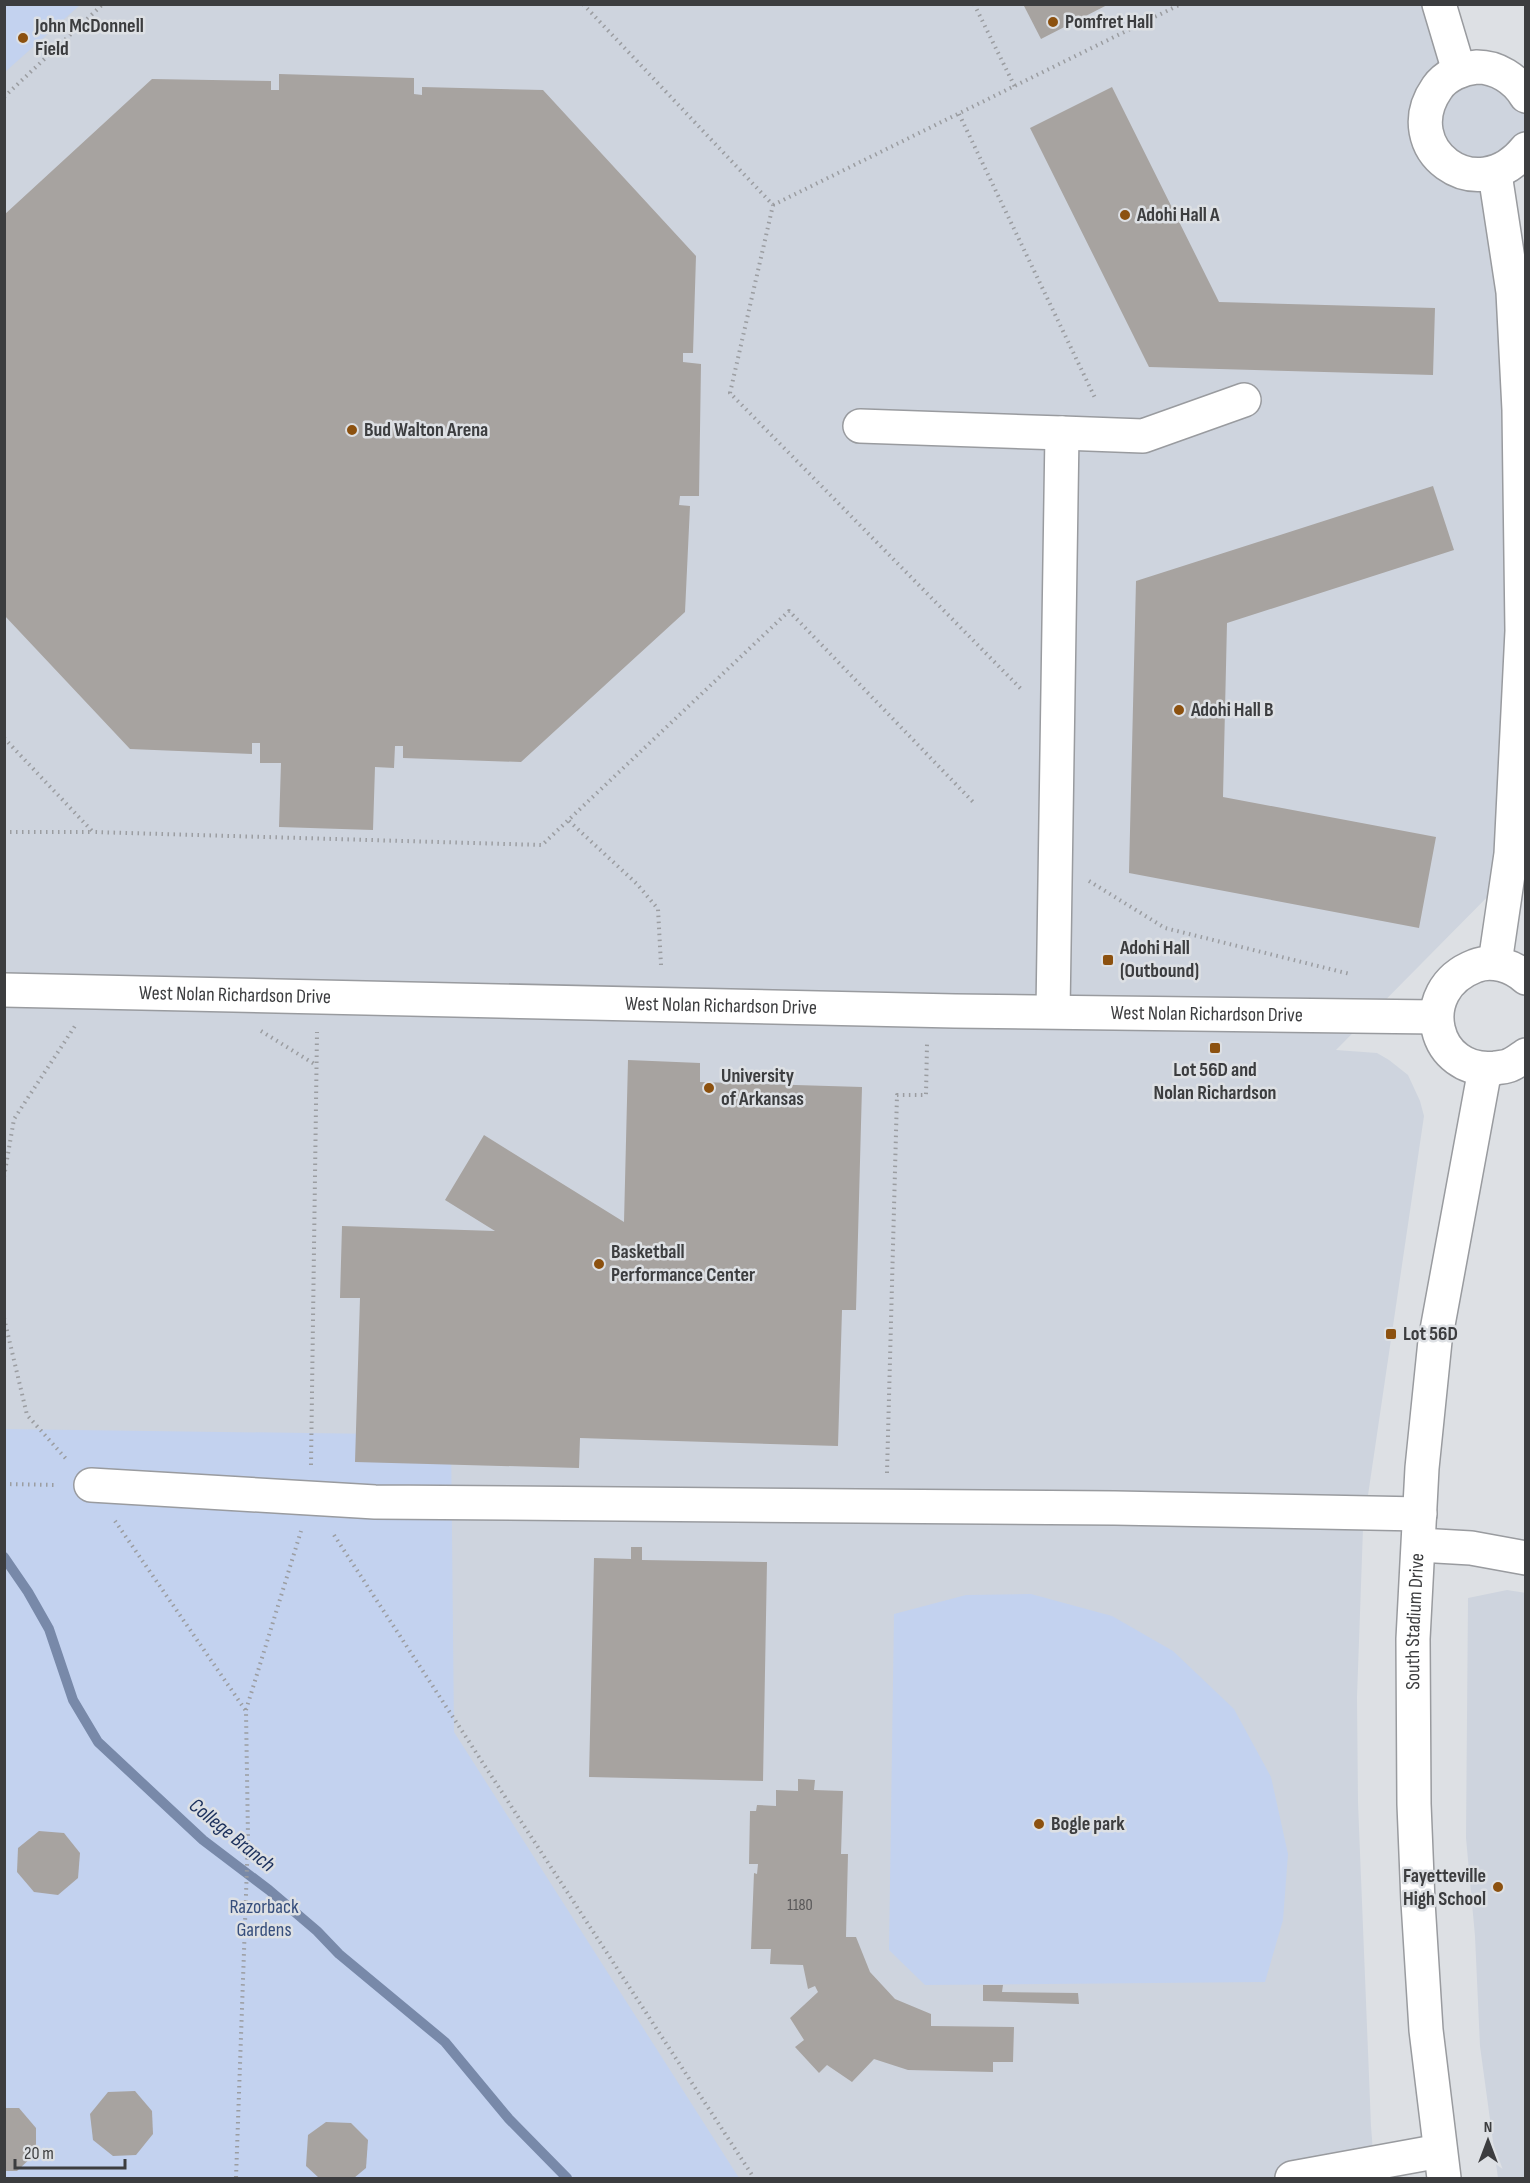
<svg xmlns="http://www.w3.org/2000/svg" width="1530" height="2183" font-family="'Sofia Sans Condensed',sans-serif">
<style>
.built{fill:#ced4de}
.green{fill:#c3d2ef}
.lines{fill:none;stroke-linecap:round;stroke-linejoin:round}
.stream{stroke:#7889a9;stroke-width:10}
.building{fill:#a7a3a0}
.minor-casing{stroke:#999b9f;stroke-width:36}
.path{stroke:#9b9da1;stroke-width:4;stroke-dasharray:1.5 4.5;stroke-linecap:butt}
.minor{stroke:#fff;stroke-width:33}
.poi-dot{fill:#8c510f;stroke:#dde0e4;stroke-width:2}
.labels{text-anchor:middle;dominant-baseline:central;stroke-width:5;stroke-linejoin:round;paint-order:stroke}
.number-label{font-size:16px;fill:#575657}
.poi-label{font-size:20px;font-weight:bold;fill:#3c3d3f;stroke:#dde0e4;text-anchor:start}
.street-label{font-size:20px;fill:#3c3d3f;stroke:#dde0e4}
.park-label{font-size:20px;fill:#364e7c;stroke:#dde0e4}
.water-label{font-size:21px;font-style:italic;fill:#1b305c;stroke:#dde0e4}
</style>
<rect width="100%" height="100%" fill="#dde0e4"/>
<g class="built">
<path d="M 5,5 L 1439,5 L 1459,71 L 1525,96 L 1525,149 L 1495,174 L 1513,292 L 1508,876 L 1336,1050 L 1377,1053 L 1389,1060 L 1408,1075 L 1420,1101 L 1424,1116 L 1363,1529 L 1357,1697 L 1358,1803 L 1371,2126 L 1375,2178 L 5,2178 Z"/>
<path d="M 1507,1590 L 1526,1593 L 1525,2178 L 1498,2178 L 1480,2046 L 1475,1936 L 1466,1838 L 1468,1598 Z"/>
</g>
<g class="green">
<path d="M 5,4 L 80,4 L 80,5 L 5,72 Z"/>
<path d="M 5,1429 L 451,1435 L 454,1732 L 739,2178 L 5,2178 Z"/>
<path d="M 1031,1594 L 1112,1616 L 1173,1651 L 1234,1709 L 1271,1777 L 1288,1854 L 1283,1920 L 1265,1982 L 925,1985 L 889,1950 L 894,1614 L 966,1595 Z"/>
</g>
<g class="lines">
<path class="stream" d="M 4,1557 L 28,1592 L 49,1629 L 73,1700 L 98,1742 L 203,1840 L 269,1890 L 317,1931 L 339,1954 L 445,2042 L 509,2119 L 567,2178"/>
</g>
<g class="building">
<path d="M 1023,4 L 1109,4 L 1041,39 Z"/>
<path d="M 279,74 L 414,78 L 414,94 L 422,95 L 422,87 L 543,90 L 696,256 L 693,353 L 683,353 L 683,362 L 701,364 L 699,496 L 680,496 L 679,505 L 690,506 L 685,612 L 521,762 L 403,758 L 403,746 L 395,746 L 394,768 L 375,767 L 373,830 L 279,827 L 281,763 L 260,763 L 260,743 L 252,743 L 252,754 L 130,749 L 4,615 L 4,215 L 152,79 L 271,81 L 271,90 L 279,90 Z"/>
<path d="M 1112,87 L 1219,302 L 1435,308 L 1433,375 L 1149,367 L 1030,128 Z"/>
<path d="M 1433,486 L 1454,550 L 1227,623 L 1223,797 L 1436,837 L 1419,928 L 1129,873 L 1136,581 Z"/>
<path d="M 628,1060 L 700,1063 L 700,1082 L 862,1087 L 856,1310 L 842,1310 L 838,1446 L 580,1438 L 579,1468 L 355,1462 L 360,1298 L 340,1298 L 342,1226 L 495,1231 L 445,1200 L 484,1135 L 624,1222 Z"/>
<path d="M 631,1547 L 642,1547 L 642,1560 L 767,1562 L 763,1781 L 589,1777 L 594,1558 L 631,1559 Z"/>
<path d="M 798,1779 L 815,1780 L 814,1790 L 843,1791 L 841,1854 L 848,1854 L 846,1937 L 856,1937 L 870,1972 L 895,1999 L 931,2014 L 931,2026 L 1014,2027 L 1013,2062 L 993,2062 L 993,2072 L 908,2070 L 874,2059 L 852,2082 L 827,2065 L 819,2073 L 795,2047 L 804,2040 L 790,2018 L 818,1992 L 815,1986 L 808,1989 L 803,1965 L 770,1964 L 771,1949 L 751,1949 L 754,1873 L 757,1874 L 758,1864 L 749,1864 L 750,1811 L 756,1811 L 757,1805 L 776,1806 L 776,1790 L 798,1791 Z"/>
<path d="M 39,1831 L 64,1833 L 80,1853 L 78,1878 L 58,1895 L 34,1892 L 17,1872 L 18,1848 Z"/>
<path d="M 983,1985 L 1003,1985 L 1002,1992 L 1078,1993 L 1079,2004 L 983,2001 Z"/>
<path d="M 135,2091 L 152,2111 L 153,2134 L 136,2155 L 113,2156 L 93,2140 L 90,2114 L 108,2092 Z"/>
<path d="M 4,2108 L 19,2108 L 36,2128 L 36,2153 L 17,2171 L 4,2171 Z"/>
<path d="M 326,2122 L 351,2123 L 368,2140 L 366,2168 L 354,2178 L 319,2178 L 306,2166 L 308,2135 Z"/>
</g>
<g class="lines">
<defs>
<g id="minor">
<path d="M 1439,4 L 1459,71"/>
<path d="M 1526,96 C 1516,79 1497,67 1477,67 C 1462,68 1445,76 1437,88 C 1395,148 1476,211 1526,149"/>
<path d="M 1495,174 L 1513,292 L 1519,410 L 1522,631 L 1511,854 L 1495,963"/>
<path d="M 860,426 L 1062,433 L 1053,1011"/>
<path d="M 1062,433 L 1143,436 L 1244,400"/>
<path d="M 1526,978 C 1513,966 1492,959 1475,966 C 1412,990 1433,1076 1496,1068 C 1501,1067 1506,1067 1510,1065 C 1515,1063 1520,1059 1526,1055"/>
<path id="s1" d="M 4,990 L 955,1011 L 1436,1017"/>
<path d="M 91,1485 L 375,1502 L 1115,1508 L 1420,1514"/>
<path d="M 1419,1545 L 1471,1548 L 1526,1558"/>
<path d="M 1292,2178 L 1440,2151"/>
<path id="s2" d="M 1444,2178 L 1426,2030 L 1418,1902 L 1414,1804 L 1413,1639 L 1422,1468 L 1435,1341 L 1485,1069"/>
</g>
</defs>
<use href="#minor" class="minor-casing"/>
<g class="path">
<path d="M 583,4 L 773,205 L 730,393 L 1023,691"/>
<path d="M 974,4 L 1015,87"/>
<path d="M 4,97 L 103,4"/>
<path d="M 959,114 L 1096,400"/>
<path d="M 773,205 L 1181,4"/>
<path d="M 4,738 L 93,832 L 542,845 L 789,611 L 974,803"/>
<path d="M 569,821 L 637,884 L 658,909 L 661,965"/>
<path d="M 4,832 L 93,832"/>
<path d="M 1089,881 L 1165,928 L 1350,974"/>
<path d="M 261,1031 L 316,1065"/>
<path d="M 4,1177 L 14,1119 L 75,1026"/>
<path d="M 4,1318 L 27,1415 L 68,1461"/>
<path d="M 311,1465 L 317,1032"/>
<path d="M 887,1473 L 897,1095 L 926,1095 L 927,1044"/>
<path d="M 4,1484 L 58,1485"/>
<path d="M 115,1521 L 246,1711 L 248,1838 L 236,2178"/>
<path d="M 334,1535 L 754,2178"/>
<path d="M 246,1710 L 301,1531"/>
</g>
<use href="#minor" class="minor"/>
</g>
<g class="poi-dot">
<circle cx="1053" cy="22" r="6"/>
<circle cx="23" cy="38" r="6"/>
<circle cx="1125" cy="215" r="6"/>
<circle cx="352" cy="430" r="6"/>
<circle cx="1179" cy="710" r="6"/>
<rect x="1102" y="954" width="12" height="12" rx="3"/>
<rect x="1209" y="1042" width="12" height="12" rx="3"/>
<circle cx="709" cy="1088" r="6"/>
<circle cx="599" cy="1264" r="6"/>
<rect x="1385" y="1328" width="12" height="12" rx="3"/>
<circle cx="1039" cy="1824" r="6"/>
<circle cx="1498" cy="1887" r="6"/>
</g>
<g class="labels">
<g class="number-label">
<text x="800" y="1905">1180</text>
</g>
<g class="poi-label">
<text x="1065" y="22">Pomfret Hall</text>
<text x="35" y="26">John McDonnell<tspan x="35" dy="23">Field</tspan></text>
<text x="1137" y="215">Adohi Hall A</text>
<text x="364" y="430">Bud Walton Arena</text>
<text x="1191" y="710">Adohi Hall B</text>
<text x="1120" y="948">Adohi Hall<tspan x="1120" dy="23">(Outbound)</tspan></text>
<text x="1215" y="1070" text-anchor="middle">Lot 56D and<tspan x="1215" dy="23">Nolan Richardson</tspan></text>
<text x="721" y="1076">University<tspan x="721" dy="23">of Arkansas</tspan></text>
<text x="611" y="1252">Basketball<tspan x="611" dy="23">Performance Center</tspan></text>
<text x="1403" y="1334">Lot 56D</text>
<text x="1051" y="1824">Bogle park</text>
<text x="1486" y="1876" text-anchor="end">Fayetteville<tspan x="1486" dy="23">High School</tspan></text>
</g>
<g class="street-label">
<text stroke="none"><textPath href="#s1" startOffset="231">West Nolan Richardson Drive</textPath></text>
<text stroke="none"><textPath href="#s1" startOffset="717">West Nolan Richardson Drive</textPath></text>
<text stroke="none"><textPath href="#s1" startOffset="1203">West Nolan Richardson Drive</textPath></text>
<text stroke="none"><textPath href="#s2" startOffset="558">South Stadium Drive</textPath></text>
</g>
<g class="park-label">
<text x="264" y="1907">Razorback<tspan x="264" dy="23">Gardens</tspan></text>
</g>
<g class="water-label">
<text transform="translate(232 1835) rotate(39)">College Branch</text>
</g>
</g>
<rect width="1530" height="2183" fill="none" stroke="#3c3d3f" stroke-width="12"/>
<g transform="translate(1488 2141)" stroke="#dde0e4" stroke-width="4.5" paint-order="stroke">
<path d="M0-4.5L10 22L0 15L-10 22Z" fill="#3c3d3f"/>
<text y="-9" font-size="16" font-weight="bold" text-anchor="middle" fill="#3c3d3f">N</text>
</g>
<path d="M15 2159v9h110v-9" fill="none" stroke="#3c3d3f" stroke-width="3"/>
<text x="24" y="2159" font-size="18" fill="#3c3d3f" stroke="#dde0e4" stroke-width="4.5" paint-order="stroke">20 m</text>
</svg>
